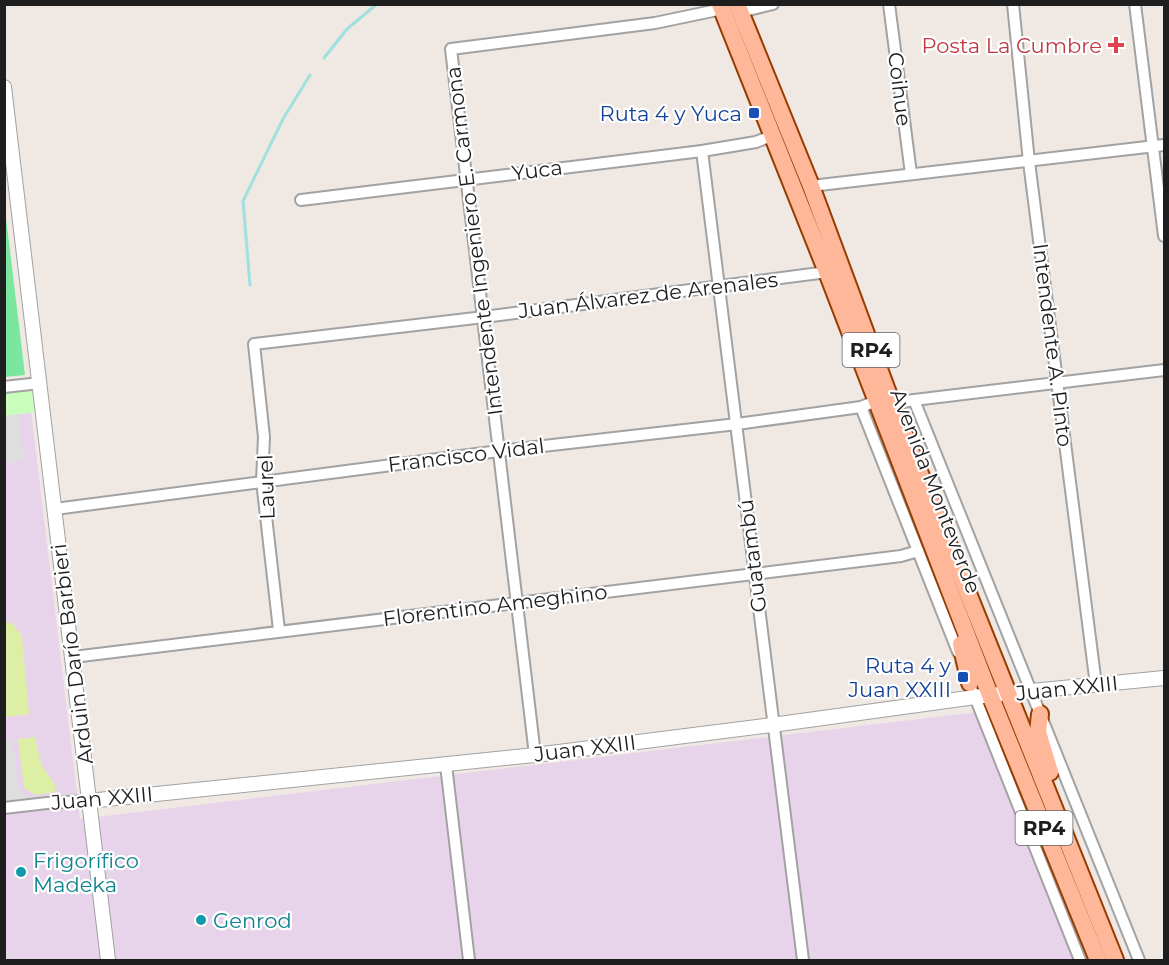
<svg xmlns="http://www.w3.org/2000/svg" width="1169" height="965" font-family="Montserrat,sans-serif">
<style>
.industrial{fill:#e8d4ea}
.grass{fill:#ddefa4}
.park{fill:#c9febc}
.pitch{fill:#7ae69f}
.parking{fill:#dedede}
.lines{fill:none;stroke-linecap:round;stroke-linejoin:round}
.stream{stroke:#9fe1de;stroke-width:3}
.minor-casing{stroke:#a2a2a2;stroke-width:14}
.tertiary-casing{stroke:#a2a2a2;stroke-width:16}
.primary-casing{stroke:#983c00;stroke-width:20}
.minor{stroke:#fff;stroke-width:10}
.tertiary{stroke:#fff;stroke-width:14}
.primary{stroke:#ffb799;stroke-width:16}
.health-dot{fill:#e0444e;stroke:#fff;stroke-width:2}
.transit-dot{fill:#1a4fb4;stroke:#fff;stroke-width:2}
.culture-dot{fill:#0f9aa8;stroke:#fff;stroke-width:2}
.labels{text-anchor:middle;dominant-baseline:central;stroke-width:4.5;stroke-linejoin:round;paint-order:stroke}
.shield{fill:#fff;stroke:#626262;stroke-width:1.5}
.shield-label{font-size:20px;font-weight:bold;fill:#1e1e1e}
.health-label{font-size:21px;fill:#be3a42;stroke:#fff;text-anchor:end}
.street-label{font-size:21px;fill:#1e1e1e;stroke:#fff}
.transit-label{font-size:21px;fill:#164399;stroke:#fff;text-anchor:end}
.culture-label{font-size:21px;fill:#0d838f;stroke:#fff;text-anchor:start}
</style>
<rect width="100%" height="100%" fill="#f0e8e3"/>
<path class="industrial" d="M 29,394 L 80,819 L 978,712 L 1076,960 L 5,960 L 4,397 Z"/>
<g class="grass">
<path d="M 5,622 L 13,624 L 22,636 L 29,714 L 5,717 L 5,738 Z"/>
<path d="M 35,737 L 41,764 L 55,785 L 55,792 L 35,795 L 24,788 L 18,739 Z"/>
</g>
<path class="park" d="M 34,387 L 36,412 L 5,416 L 4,391 Z"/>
<path class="pitch" d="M 4,201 L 25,375 L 5,377 L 4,377 Z"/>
<g class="parking">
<path d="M 18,415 L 24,461 L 5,463 L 5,417 Z"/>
<path d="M 12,739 L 19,791 L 30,798 L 5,801 L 5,740 Z"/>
</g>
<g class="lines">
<g class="stream">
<path d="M 324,58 L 347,29 L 377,4"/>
<path d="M 250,285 L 243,201 L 283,119 L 310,75"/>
</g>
<defs>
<g id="minor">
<path d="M 889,4 L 911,174"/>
<path d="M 1013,4 L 1029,162 L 1096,685"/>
<path d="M 1135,4 L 1164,236"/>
<path d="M 740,12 L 773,4"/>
<path d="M 702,151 L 803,960"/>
<path d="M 811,186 L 1164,145"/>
<path d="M 301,200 L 702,151 L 756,142 L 771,136"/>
<path d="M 4,387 L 40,383"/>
<path d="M 914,400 L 1139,960"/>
<path d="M 892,404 L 914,400 L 1164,370"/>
<path d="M 861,407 L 958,652"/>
<path d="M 55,509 L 499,451 L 737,424 L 861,407 L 876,401"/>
<path d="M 279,630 L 262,481 L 264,437 L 254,344 L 484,317 L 827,272"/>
<path d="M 73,657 L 901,556 L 918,551"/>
<path d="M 973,692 L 1080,960"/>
<path d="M 535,755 L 451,49 L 655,23 L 722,9"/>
<path d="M 446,765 L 469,960"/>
<path d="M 4,808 L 47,803 L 88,801"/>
</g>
<g id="tertiary">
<path d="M 4,87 L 108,960"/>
<path d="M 88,801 L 535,755 L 772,725 L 990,695 L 1164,678"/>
</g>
<g id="primary">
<path d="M 720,4 L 827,272 L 990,695 L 1098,960"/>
<path d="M 737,4 L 811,186 L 892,404 L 1115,960"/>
<path d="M 961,644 L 970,683"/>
<path d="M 1040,714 L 1038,732 L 1050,772"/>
</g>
</defs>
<use href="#minor" class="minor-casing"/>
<use href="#tertiary" class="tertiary-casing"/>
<use href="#primary" class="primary-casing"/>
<use href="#minor" class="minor"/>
<use href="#tertiary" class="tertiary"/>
<use href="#primary" class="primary"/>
</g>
<path class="health-dot" d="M1113 36h6v6h6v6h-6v6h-6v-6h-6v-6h6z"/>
<g class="transit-dot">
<rect x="748" y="107" width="12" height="12" rx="3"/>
<rect x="957" y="671" width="12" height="12" rx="3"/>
</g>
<g class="culture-dot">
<circle cx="21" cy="872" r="6"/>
<circle cx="201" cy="920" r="6"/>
</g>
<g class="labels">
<g class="shield">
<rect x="842.5" y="333" width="57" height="34" rx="4.5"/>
<rect x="1015.5" y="811" width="57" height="34" rx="4.5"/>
</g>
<g class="shield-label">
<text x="871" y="350">RP4</text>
<text x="1044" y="828">RP4</text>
</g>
<g class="health-label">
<text x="1102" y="45">Posta La Cumbre</text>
</g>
<g class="street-label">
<text transform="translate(900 89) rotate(83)">Coihue</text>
<text transform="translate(537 170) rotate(-7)">Yuca</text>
<text transform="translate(474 241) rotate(-97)">Intendente Ingeniero E. Carmona</text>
<text transform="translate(648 295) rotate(-7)">Juan Álvarez de Arenales</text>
<text transform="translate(1053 345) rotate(83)">Intendente A. Pinto</text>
<text transform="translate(466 455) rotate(-7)">Francisco Vidal</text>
<text transform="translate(266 487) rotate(-92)">Laurel</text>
<text transform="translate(936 491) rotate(69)">Avenida Monteverde</text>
<text transform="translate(752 556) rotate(-97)">Guatambú</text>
<text transform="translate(495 605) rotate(-7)">Florentino Ameghino</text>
<text transform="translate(72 654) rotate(-97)">Arduin Darío Barbieri</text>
<text transform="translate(1067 688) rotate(-6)">Juan XXIII</text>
<text transform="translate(585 748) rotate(-7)">Juan XXIII</text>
<text transform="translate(102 798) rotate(-5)">Juan XXIII</text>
</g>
<g class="transit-label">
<text x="742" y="113">Ruta 4 y Yuca</text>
<text x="951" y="665">Ruta 4 y<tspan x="951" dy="24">Juan XXIII</tspan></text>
</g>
<g class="culture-label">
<text x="33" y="860">Frigorífico<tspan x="33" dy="24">Madeka</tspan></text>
<text x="213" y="920">Genrod</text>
</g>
</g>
<rect width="1169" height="965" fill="none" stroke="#1e1e1e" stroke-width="12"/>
</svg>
